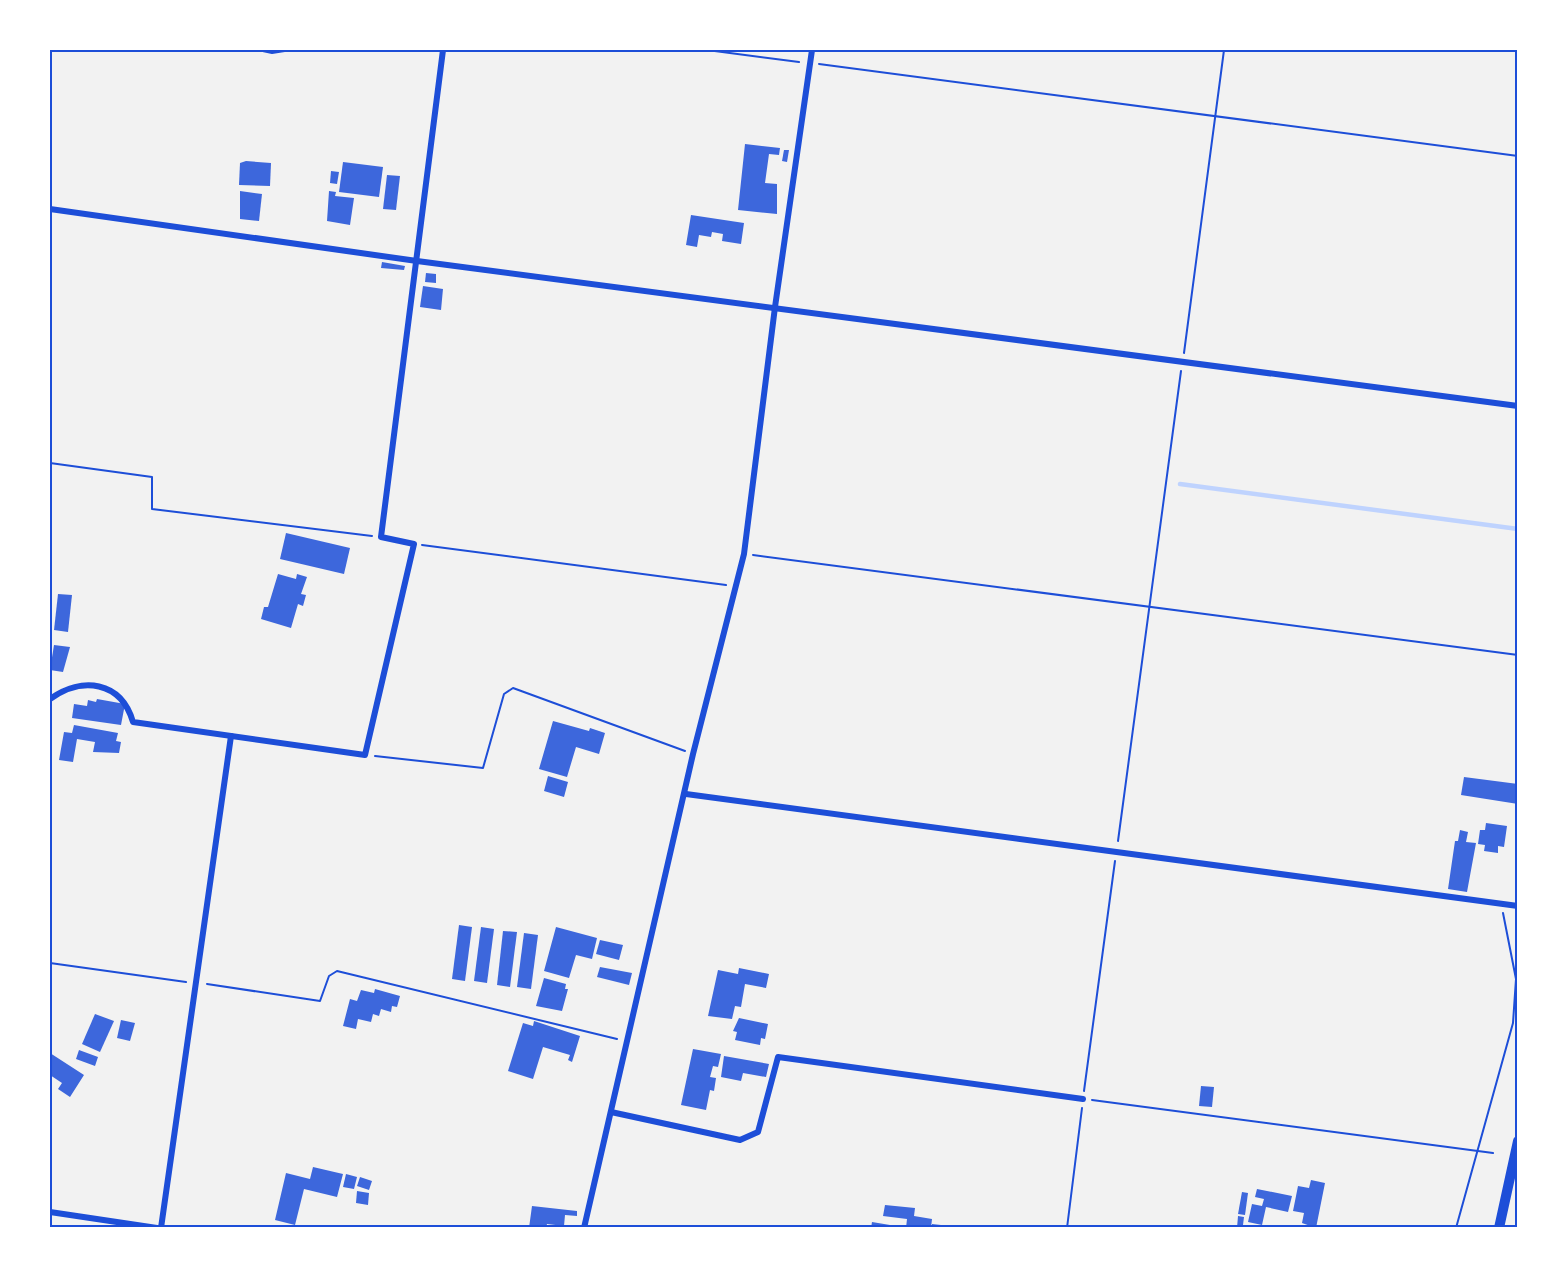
<svg xmlns="http://www.w3.org/2000/svg" width="1567" height="1277" font-family="'Times New Roman',serif">
<style>
.lines{fill:none;stroke-linecap:round;stroke-linejoin:round}
.stream{stroke:#bfd3fe;stroke-width:4.5}
.building{fill:#3d67dc}
.path{stroke:#1d4ed8;stroke-width:2}
.minor{stroke:#1d4ed8;stroke-width:6}
.tertiary{stroke:#1d4ed8;stroke-width:10}
.neatline{fill:none;stroke:#1d4ed8;stroke-width:2}
</style>
<rect width="100%" height="100%" fill="#f2f2f2"/>
<g class="lines">
<path class="stream" d="M 1180,484 L 1518,529"/>
</g>
<g class="building">
<path d="M 745,144 L 780,148 L 779,155 L 769,154 L 765,183 L 777,184 L 777,214 L 738,210 Z"/>
<path d="M 784,150 L 789,150 L 787,162 L 782,161 Z"/>
<path d="M 246,161 L 271,163 L 270,186 L 239,185 L 240,163 Z"/>
<path d="M 343,162 L 383,167 L 379,197 L 339,192 Z"/>
<path d="M 331,171 L 339,172 L 337,184 L 330,183 Z"/>
<path d="M 387,175 L 400,176 L 396,210 L 383,209 Z"/>
<path d="M 240,191 L 262,194 L 259,221 L 240,219 Z"/>
<path d="M 329,191 L 336,192 L 335,196 L 354,198 L 350,225 L 327,221 Z"/>
<path d="M 691,215 L 744,223 L 741,244 L 722,241 L 723,234 L 712,232 L 711,237 L 699,235 L 697,247 L 686,245 Z"/>
<path d="M 382,262 L 405,266 L 404,270 L 381,268 Z"/>
<path d="M 426,273 L 436,274 L 436,283 L 425,282 Z"/>
<path d="M 423,286 L 443,289 L 441,310 L 420,307 Z"/>
<path d="M 286,533 L 350,548 L 344,574 L 280,559 Z"/>
<path d="M 278,574 L 296,579 L 297,574 L 307,577 L 301,594 L 306,595 L 303,606 L 298,604 L 291,628 L 261,619 L 264,607 L 268,607 Z"/>
<path d="M 58,594 L 72,595 L 68,632 L 54,630 Z"/>
<path d="M 54,645 L 70,647 L 63,672 L 50,670 Z"/>
<path d="M 97,699 L 125,704 L 121,725 L 72,718 L 74,704 L 87,706 L 88,700 L 96,702 Z"/>
<path d="M 553,721 L 589,731 L 590,728 L 605,733 L 599,754 L 576,747 L 567,777 L 539,769 Z"/>
<path d="M 74,725 L 118,733 L 116,741 L 121,742 L 119,753 L 93,752 L 95,742 L 77,739 L 73,762 L 59,760 L 64,732 L 72,733 Z"/>
<path d="M 548,776 L 568,782 L 564,797 L 544,791 Z"/>
<path d="M 1464,777 L 1518,784 L 1518,804 L 1461,795 Z"/>
<path d="M 1486,823 L 1507,826 L 1504,847 L 1498,846 L 1498,853 L 1484,851 L 1485,845 L 1478,844 L 1480,830 L 1485,830 Z"/>
<path d="M 1460,830 L 1468,832 L 1466,842 L 1476,843 L 1467,892 L 1448,889 L 1455,841 L 1458,841 Z"/>
<path d="M 459,925 L 472,927 L 465,981 L 452,979 Z"/>
<path d="M 481,927 L 494,929 L 487,983 L 474,981 Z"/>
<path d="M 556,927 L 597,938 L 592,959 L 576,955 L 569,978 L 544,971 Z"/>
<path d="M 503,931 L 517,932 L 510,987 L 497,985 Z"/>
<path d="M 524,933 L 538,935 L 531,989 L 517,987 Z"/>
<path d="M 600,940 L 623,945 L 619,960 L 596,954 Z"/>
<path d="M 600,967 L 632,973 L 629,985 L 597,977 Z"/>
<path d="M 739,968 L 769,974 L 766,988 L 745,984 L 741,1007 L 735,1006 L 732,1019 L 708,1016 L 718,970 L 738,974 Z"/>
<path d="M 544,978 L 566,984 L 565,989 L 568,989 L 562,1011 L 536,1006 Z"/>
<path d="M 375,989 L 400,996 L 397,1007 L 392,1006 L 391,1012 L 381,1009 L 379,1016 L 373,1014 L 371,1022 L 358,1019 L 356,1029 L 343,1026 L 350,999 L 357,1001 L 361,990 L 374,993 Z"/>
<path d="M 95,1014 L 114,1021 L 100,1052 L 82,1044 Z"/>
<path d="M 739,1018 L 768,1024 L 765,1039 L 761,1038 L 760,1045 L 735,1040 L 737,1032 L 733,1031 Z"/>
<path d="M 121,1020 L 135,1023 L 130,1041 L 117,1038 Z"/>
<path d="M 534,1021 L 580,1036 L 572,1062 L 568,1060 L 570,1055 L 543,1047 L 533,1079 L 508,1071 L 523,1023 L 533,1026 Z"/>
<path d="M 693,1049 L 721,1054 L 718,1067 L 713,1066 L 710,1077 L 716,1078 L 714,1091 L 710,1090 L 706,1110 L 681,1105 Z"/>
<path d="M 79,1050 L 98,1057 L 95,1066 L 76,1059 Z"/>
<path d="M 50,1053 L 84,1075 L 70,1097 L 58,1089 L 62,1083 L 50,1075 Z"/>
<path d="M 724,1056 L 769,1064 L 766,1077 L 743,1073 L 741,1081 L 721,1077 Z"/>
<path d="M 1201,1086 L 1214,1087 L 1212,1107 L 1199,1106 Z"/>
<path d="M 313,1167 L 343,1174 L 337,1197 L 304,1189 L 295,1225 L 275,1220 L 286,1173 L 310,1179 Z"/>
<path d="M 346,1174 L 357,1177 L 354,1189 L 343,1187 Z"/>
<path d="M 360,1177 L 372,1181 L 369,1190 L 357,1186 Z"/>
<path d="M 1311,1180 L 1325,1183 L 1316,1228 L 1302,1223 L 1304,1213 L 1293,1211 L 1298,1186 L 1309,1188 Z"/>
<path d="M 1257,1189 L 1292,1196 L 1288,1212 L 1266,1207 L 1262,1225 L 1248,1222 L 1252,1204 L 1262,1206 L 1264,1199 L 1255,1197 Z"/>
<path d="M 357,1191 L 369,1193 L 368,1205 L 356,1203 Z"/>
<path d="M 1242,1192 L 1248,1193 L 1245,1215 L 1238,1214 Z"/>
<path d="M 885,1205 L 915,1208 L 914,1216 L 932,1219 L 931,1228 L 906,1228 L 907,1219 L 883,1216 Z"/>
<path d="M 532,1206 L 577,1211 L 577,1216 L 565,1215 L 564,1226 L 547,1224 L 546,1228 L 529,1228 Z"/>
<path d="M 1238,1216 L 1244,1217 L 1243,1225 L 1247,1228 L 1237,1228 Z"/>
<path d="M 872,1222 L 896,1226 L 896,1228 L 871,1228 Z"/>
<path d="M 932,1224 L 950,1226 L 950,1228 L 932,1228 Z"/>
</g>
<g class="lines">
<g class="path">
<path d="M 258,50 L 272,53 L 291,50"/>
<path d="M 707,50 L 799,62"/>
<path d="M 819,64 L 1518,156"/>
<path d="M 1184,353 L 1224,50"/>
<path d="M 50,463 L 152,477 L 152,509 L 372,536"/>
<path d="M 422,545 L 726,585"/>
<path d="M 753,555 L 1518,655"/>
<path d="M 375,756 L 483,768 L 504,694 L 513,688 L 685,751"/>
<path d="M 1118,841 L 1181,371"/>
<path d="M 50,963 L 186,982"/>
<path d="M 207,984 L 320,1001 L 329,976 L 337,971 L 617,1039"/>
<path d="M 1084,1091 L 1115,861"/>
<path d="M 1092,1100 L 1493,1153"/>
<path d="M 1067,1228 L 1082,1108"/>
<path d="M 1456,1228 L 1513,1023 L 1516,979 L 1503,913"/>
</g>
<g class="minor">
<path d="M 50,209 L 417,261 L 1518,406"/>
<path d="M 50,699 C 82,676 121,681 133,722 L 365,755 L 414,544 L 381,537 L 443,50"/>
<path d="M 686,794 L 1518,906"/>
<path d="M 611,1112 L 740,1140 L 758,1132 L 778,1057 L 1083,1099"/>
<path d="M 50,1212 L 157,1228"/>
<path d="M 161,1228 L 231,736"/>
<path d="M 584,1228 L 693,754 L 744,554 L 775,307 L 812,50"/>
</g>
<path class="tertiary" d="M 1499,1228 L 1518,1141"/>
</g>
<rect width="1567" height="1277" fill="none" stroke="#ffffff" stroke-width="102"/>
<rect x="51" y="51" width="1465" height="1175" class="neatline"/>
</svg>
